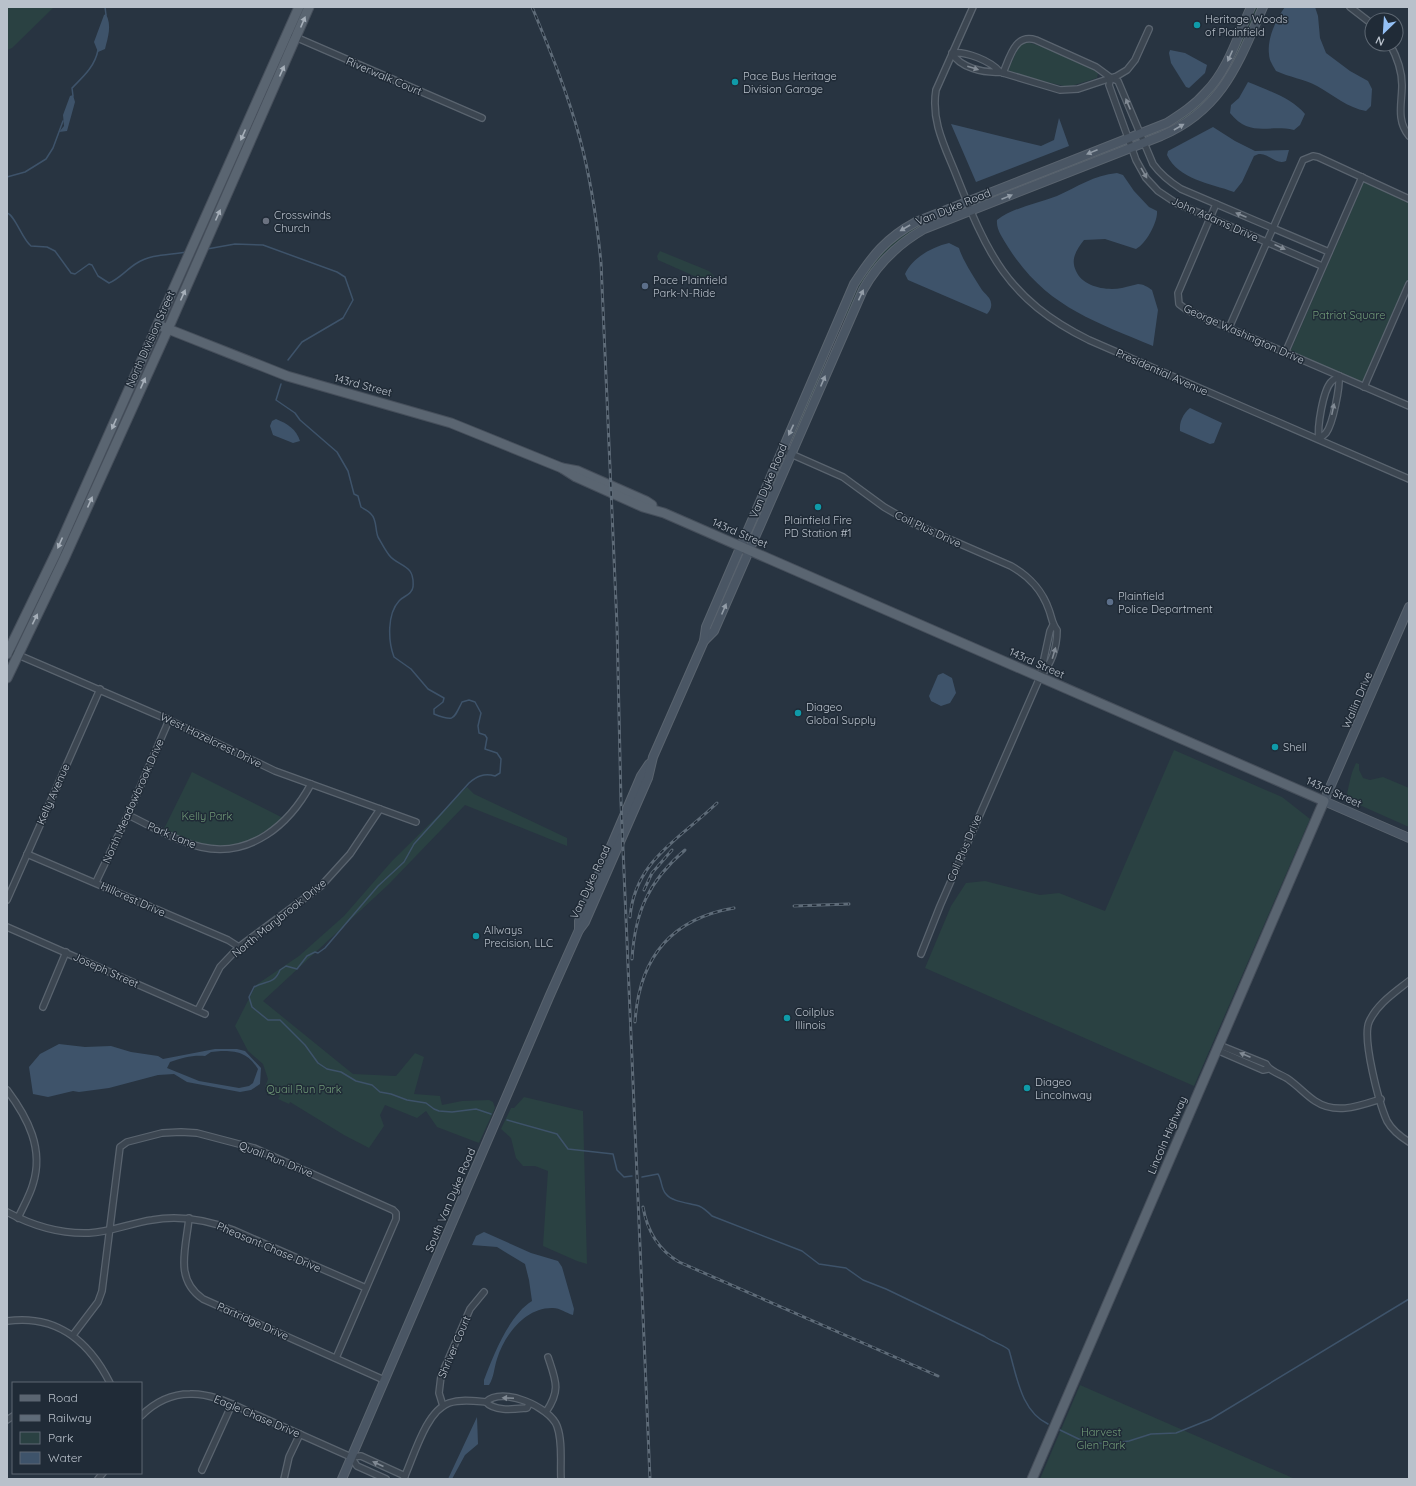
<svg xmlns="http://www.w3.org/2000/svg" width="1416" height="1486" font-family="Quicksand,sans-serif">
<style>
.green{fill:#2a4142}
.water{fill:#3e536a;fill-rule:evenodd}
.lines{fill:none;stroke-linecap:round;stroke-linejoin:round}
.stream{stroke:#3e536a;stroke-width:1.5}
.street-casing{stroke:#5a646f;stroke-width:8}
.secondary-casing{stroke:#5a646f;stroke-width:10}
.primary-casing{stroke:#464f5b;stroke-width:11}
.street{stroke:#3c4651;stroke-width:5.5}
.secondary{stroke:#4a5664;stroke-width:8}
.primary{stroke:#5a6571;stroke-width:9}
.rail-casing{stroke:#5e6b78;stroke-width:3}
.rail{stroke:#202b37;stroke-width:1.5;stroke-dasharray:4.5;stroke-linecap:butt}
.oneway{fill:#a6afb9}
.oneway2{fill:#929ca7}
.oneway3{fill:#818a94}
.culture-dot{fill:#0f9aa8;stroke:#202b37;stroke-width:1.5}
.worship-dot{fill:#6b7280;stroke:#202b37;stroke-width:1.5}
.service-dot{fill:#5c6f8a;stroke:#202b37;stroke-width:1.5}
.labels{text-anchor:middle;dominant-baseline:central;stroke-width:3;stroke-linejoin:round;paint-order:stroke}
.poi-label{font-size:11px;fill:#b9c1cb;stroke:#202b37;text-anchor:start}
.street-label{font-size:11px;fill:#b9c1cb;stroke:#202b37}
.park-label{font-size:11px;fill:#719b78;stroke:#202b37}
</style>
<rect width="100%" height="100%" fill="#283441"/>
<g class="green">
<path d="M 7,7 L 54,7 L 12,48 L 7,50 Z"/>
<path d="M 1254,7 L 1261,7 L 1221,88 L 1180,125 L 1146,138 L 1146,136 L 1170,126 L 1183,117 L 1210,92 Z"/>
<path d="M 1024,42 C 1033,41 1090,66 1098,73 L 1097,78 L 1068,87 L 1013,74 L 1009,70 L 1010,66 L 1019,46 Z"/>
<path d="M 1127,141 L 1128,144 L 1069,170 L 978,204 Z"/>
<path d="M 1364,182 L 1409,203 L 1409,277 L 1362,384 L 1290,352 Z"/>
<path d="M 957,209 L 955,212 L 930,222 L 897,245 L 850,313 L 845,317 L 863,277 L 873,258 L 908,229 Z"/>
<path d="M 660,251 L 709,271 L 714,276 L 714,281 L 710,283 L 658,260 L 657,256 Z"/>
<path d="M 835,337 L 805,418 L 797,437 L 791,443 L 817,373 Z"/>
<path d="M 779,466 L 780,469 L 761,520 L 751,537 L 750,536 L 770,482 Z"/>
<path d="M 1174,750 L 1282,797 L 1310,819 L 1194,1086 L 925,968 L 951,906 L 966,883 L 985,881 L 1040,895 L 1059,893 L 1105,911 Z"/>
<path d="M 1356,763 L 1359,764 L 1359,770 L 1363,778 L 1370,780 L 1383,777 L 1409,788 L 1409,827 L 1346,799 C 1349,786 1350,775 1356,763 Z"/>
<path d="M 192,772 L 285,819 L 264,838 L 231,848 L 200,847 L 163,831 Z"/>
<path d="M 467,787 L 474,794 L 567,838 L 567,846 L 465,805 L 389,884 L 263,1001 L 353,1074 L 396,1076 L 415,1053 L 424,1057 L 414,1094 L 440,1096 L 442,1105 L 462,1101 L 489,1100 L 493,1102 L 495,1108 L 479,1143 L 437,1127 L 426,1111 L 417,1118 L 385,1105 L 380,1115 L 384,1126 L 369,1148 L 344,1135 L 290,1102 L 289,1104 L 278,1099 L 280,1096 L 265,1087 L 268,1079 L 263,1064 L 248,1051 L 235,1026 L 256,985 L 299,956 L 344,916 L 392,861 Z"/>
<path d="M 524,1097 L 583,1111 L 587,1264 L 577,1261 L 543,1246 L 548,1171 L 535,1166 L 523,1166 L 516,1158 L 511,1138 L 501,1129 L 511,1108 L 514,1108 Z"/>
<path d="M 1080,1385 L 1295,1479 L 1040,1479 Z"/>
</g>
<g class="water">
<path d="M 1285,7 L 1315,7 L 1318,16 L 1320,38 L 1326,53 L 1350,71 L 1368,81 L 1372,89 L 1371,106 L 1366,111 C 1348,108 1333,95 1317,86 C 1304,79 1289,77 1276,71 C 1273,66 1269,60 1269,54 C 1267,39 1276,19 1285,7 Z"/>
<path d="M 106,14 C 112,26 108,37 105,49 L 98,52 L 94,42 L 104,15 Z"/>
<path d="M 1170,50 L 1185,53 L 1207,65 L 1205,73 L 1189,88 L 1186,87 L 1171,63 L 1169,53 Z"/>
<path d="M 1248,82 C 1267,90 1292,98 1305,114 L 1300,125 L 1294,130 C 1268,124 1250,138 1230,113 L 1231,105 L 1239,98 Z"/>
<path d="M 73,95 L 75,102 L 67,131 L 59,132 L 64,126 L 63,115 L 70,96 Z"/>
<path d="M 1059,118 L 1069,146 L 976,182 L 951,124 L 1041,146 L 1054,140 Z"/>
<path d="M 1213,127 L 1235,141 L 1255,151 L 1289,150 L 1286,161 C 1274,166 1266,148 1254,156 L 1242,182 L 1234,192 C 1210,183 1179,180 1167,155 L 1168,151 Z"/>
<path d="M 1117,173 L 1123,175 L 1134,191 L 1149,207 L 1157,211 C 1158,222 1146,244 1136,249 L 1105,239 L 1084,240 C 1077,249 1070,259 1076,271 C 1083,287 1106,291 1122,288 C 1127,287 1133,285 1138,284 C 1143,284 1148,287 1152,290 L 1158,310 L 1153,346 C 1093,321 1045,306 1008,247 C 1003,238 996,230 997,220 C 1014,207 1037,204 1057,196 C 1077,187 1094,175 1117,173 Z"/>
<path d="M 949,243 L 959,248 C 962,259 975,279 982,290 C 985,294 991,298 991,303 C 992,307 990,311 987,314 L 908,280 L 905,274 C 912,258 932,247 949,243 Z"/>
<path d="M 1190,408 L 1222,423 L 1214,443 L 1210,444 L 1180,431 C 1179,422 1183,414 1190,408 Z"/>
<path d="M 276,419 C 288,424 296,429 300,441 L 293,443 L 273,435 L 270,426 L 272,421 Z"/>
<path d="M 943,673 L 952,678 L 956,693 L 950,703 L 941,706 L 931,701 L 929,696 L 938,675 Z"/>
<path d="M 59,1044 L 85,1047 L 111,1046 L 131,1052 L 158,1056 L 163,1059 L 215,1049 L 237,1049 L 245,1051 L 261,1068 L 260,1084 L 251,1090 L 240,1092 L 187,1082 L 174,1074 L 158,1075 L 109,1088 L 79,1092 L 73,1091 L 48,1097 L 33,1094 L 29,1067 L 40,1054 ZM 221,1051 C 238,1051 248,1053 258,1069 L 253,1083 L 249,1086 L 239,1088 L 199,1081 L 167,1068 L 170,1062 C 182,1058 192,1055 205,1056 L 211,1052 Z"/>
<path d="M 484,1232 L 531,1253 L 558,1261 L 562,1267 L 574,1309 L 573,1315 C 566,1313 560,1308 553,1308 C 525,1307 504,1336 497,1359 C 494,1368 494,1377 489,1385 L 484,1385 L 484,1380 C 493,1356 509,1315 532,1301 L 529,1280 L 525,1264 L 497,1247 L 472,1245 L 476,1236 Z"/>
<path d="M 477,1417 L 478,1444 L 465,1455 L 452,1479 L 448,1479 Z"/>
</g>
<g class="lines">
<g class="stream">
<path d="M 105,7 L 106,15"/>
<path d="M 73,96 L 72,88 C 84,76 95,66 98,50"/>
<path d="M 7,177 L 25,172 L 46,159 L 53,148 L 63,121"/>
<path d="M 7,213 C 15,215 22,239 31,246 L 47,247 L 55,251 L 71,273 L 75,274 L 89,264 L 92,265 L 98,276 L 109,283 C 119,279 127,269 137,263 C 151,254 169,255 186,252"/>
<path d="M 207,249 L 235,244 L 263,245 L 337,272 L 345,277 L 353,300 L 343,318 L 302,342 L 288,360"/>
<path d="M 281,384 L 276,400 L 295,413 L 300,420 L 337,452 L 348,471 L 354,494 L 358,496 L 361,507 C 364,509 369,511 371,514 C 377,519 375,530 378,537 C 381,542 385,550 389,555 C 398,567 415,563 413,587 C 412,595 403,596 399,601 C 387,614 388,641 394,657 L 411,669 L 428,689 L 444,698 L 443,702 L 434,709 L 434,714 C 454,722 453,720 462,702 L 469,700 L 475,702 L 481,713 L 478,726 L 479,733 L 485,735 L 487,738 L 485,749 L 497,753 L 501,759 L 500,773 L 495,776 C 484,773 477,776 469,783 L 414,844 L 404,862 L 378,886 L 325,948 L 318,953 L 315,952 L 307,956 L 297,969 L 286,966 L 280,970 C 274,985 266,980 254,987 L 249,997 L 252,1007 L 268,1020 L 280,1020 L 305,1045 L 318,1063 L 327,1069 L 341,1072 L 356,1081 L 372,1085 L 380,1092 L 391,1094 L 407,1100 L 426,1103 L 434,1109 L 439,1111 L 452,1112 L 476,1109 L 491,1114"/>
<path d="M 507,1120 L 557,1134 L 568,1149 L 613,1154 L 617,1170 L 624,1177 L 632,1176"/>
<path d="M 642,1177 L 658,1174 C 662,1180 661,1189 666,1194 C 672,1202 689,1203 699,1206 C 704,1208 708,1212 712,1216 L 802,1251 L 819,1264 L 846,1268 L 863,1280 L 886,1289 L 984,1336 C 992,1342 1004,1345 1009,1350 C 1017,1377 1021,1411 1048,1424"/>
<path d="M 1060,1430 L 1085,1442 L 1108,1444 L 1129,1441 L 1151,1434 L 1176,1433 L 1211,1419 L 1409,1299"/>
</g>
<defs>
<g id="street">
<path d="M 973,7 L 936,90 C 931,120 944,145 955,172 C 987,253 1006,299 1089,340 L 1409,479"/>
<path d="M 1350,7 L 1372,24"/>
<path d="M 293,36 L 482,118"/>
<path d="M 1390,44 C 1397,57 1402,70 1402,85 C 1402,103 1396,120 1409,136"/>
<path d="M 1000,72 C 991,61 966,51 952,53 C 960,68 984,73 1000,72 L 1060,90 L 1078,89 L 1117,76 L 1127,70 L 1135,60 L 1149,29"/>
<path d="M 1003,73 C 1010,57 1015,33 1036,40 L 1096,67 L 1111,78 L 1118,81 L 1153,164 C 1161,175 1170,182 1181,189 L 1329,252"/>
<path d="M 1111,78 L 1109,85 L 1136,160 L 1146,178 L 1158,191 L 1176,203 L 1322,266"/>
<path d="M 1216,204 L 1178,293 L 1179,304 L 1187,310 L 1409,406"/>
<path d="M 1229,328 L 1303,160 L 1313,156 L 1318,157 L 1409,199"/>
<path d="M 1285,353 L 1362,177"/>
<path d="M 1364,387 L 1409,284"/>
<path d="M 1319,439 C 1317,427 1323,391 1331,382 C 1333,380 1336,378 1339,376"/>
<path d="M 1319,439 C 1321,437 1324,435 1326,433 C 1333,424 1340,387 1339,376"/>
<path d="M 782,450 L 843,477 L 884,507 L 910,522 L 1011,566 C 1030,577 1042,590 1049,610 C 1052,618 1052,624 1057,630 C 1057,649 1052,663 1040,677"/>
<path d="M 9,651 L 169,720 L 275,771 L 416,822"/>
<path d="M 128,815 C 151,826 176,841 201,847 C 250,858 289,825 311,784"/>
<path d="M 27,854 L 228,940 L 239,947"/>
<path d="M 96,882 L 128,815 L 169,720"/>
<path d="M 7,900 L 100,689"/>
<path d="M 7,927 L 205,1014"/>
<path d="M 921,954 L 940,906 L 1040,677 L 1050,631 L 1053,625"/>
<path d="M 1409,981 C 1394,993 1377,1004 1369,1022 C 1362,1039 1379,1103 1387,1121 C 1392,1130 1401,1137 1409,1142"/>
<path d="M 43,1007 L 66,952"/>
<path d="M 198,1010 L 220,967 L 239,947 L 321,886 L 350,854 L 380,809"/>
<path d="M 1219,1045 L 1266,1064 C 1270,1072 1281,1074 1288,1079 C 1298,1086 1306,1095 1315,1101 C 1336,1115 1359,1106 1381,1099"/>
<path d="M 1217,1050 L 1263,1070 L 1268,1069"/>
<path d="M 7,1090 C 28,1118 44,1149 33,1184 C 30,1195 23,1207 18,1218"/>
<path d="M 7,1212 C 33,1226 59,1234 89,1233 C 111,1232 131,1223 152,1220 C 180,1215 207,1220 233,1230 L 366,1288"/>
<path d="M 189,1218 C 186,1249 174,1279 203,1299 L 384,1380"/>
<path d="M 7,1321 C 56,1314 89,1341 110,1383"/>
<path d="M 73,1335 L 98,1302 L 102,1291 L 120,1147 L 127,1142 L 162,1133 L 181,1132 L 197,1133 L 254,1148 L 393,1210 L 396,1213 L 396,1219 L 336,1358"/>
<path d="M 486,1402 C 502,1386 550,1407 557,1426 C 563,1442 560,1463 561,1479"/>
<path d="M 443,1406 L 439,1393 L 441,1376 L 470,1309 L 484,1292"/>
<path d="M 546,1412 C 561,1390 556,1381 548,1357"/>
<path d="M 141,1416 C 154,1403 171,1394 190,1394 C 214,1393 237,1407 259,1416 C 290,1430 320,1443 351,1457 L 361,1456 L 405,1476"/>
<path d="M 7,1420 L 13,1416"/>
<path d="M 351,1457 L 357,1466 L 386,1479"/>
<path d="M 202,1470 L 232,1404"/>
<path d="M 404,1478 C 414,1456 426,1411 449,1403 C 461,1399 474,1401 486,1402 C 495,1412 515,1409 527,1408 L 529,1404"/>
<path d="M 98,1479 L 103,1473"/>
<path d="M 284,1479 L 289,1457 L 300,1434"/>
</g>
<g id="secondary">
<path d="M 1409,607 L 1324,801 L 1409,838"/>
<path d="M 704,641 L 714,631 L 863,290 C 878,263 898,244 924,229 L 1161,136 C 1222,110 1238,64 1263,7"/>
<path d="M 579,930 L 579,921 L 641,776 L 649,764"/>
<path d="M 342,1479 L 550,995 L 579,930 L 585,922 L 648,778 L 653,757 L 704,641 L 706,627 L 854,284 C 872,256 886,238 916,222 L 1167,123 C 1181,114 1195,105 1206,92 C 1228,70 1238,35 1251,7"/>
</g>
<g id="primary">
<path d="M 163,327 L 287,376 L 451,423 L 562,468 L 578,471 L 646,501 L 652,505"/>
<path d="M 562,468 L 576,477 L 643,507 L 664,513 L 1324,801 L 1032,1479"/>
<path d="M 7,654 L 56,553 L 299,7"/>
<path d="M 7,678 L 64,559 L 168,329 L 309,7"/>
</g>
</defs>
<use href="#street" class="street-casing"/>
<use href="#secondary" class="secondary-casing"/>
<use href="#primary" class="primary-casing"/>
<use href="#street" class="street"/>
<use href="#secondary" class="secondary"/>
<use href="#primary" class="primary"/>
<defs>
<g id="rail">
<path d="M 532,7 C 550,50 568,94 580,139 C 591,180 597,221 601,263 L 617,626 L 621,802 L 650,1479"/>
<path d="M 644,890 L 652,873 L 672,850"/>
<path d="M 794,906 L 849,904"/>
<path d="M 630,917 C 635,860 680,839 717,803"/>
<path d="M 632,959 C 635,911 649,881 685,850"/>
<path d="M 635,1022 C 639,959 670,919 734,908"/>
<path d="M 643,1207 C 647,1230 657,1249 679,1262 L 938,1376"/>
</g>
</defs>
<use href="#rail" class="rail-casing"/>
<use href="#rail" class="rail"/>
</g>
<defs><path id="oneway-solid" d="M-6-.8H1V-3.2L6.5 0L1 3.2V.8H-6Z"/></defs>
<g class="oneway">
<use href="#oneway-solid" transform="translate(303 22) rotate(-67)"/>
<use href="#oneway-solid" transform="translate(282 71) rotate(-66)"/>
<use href="#oneway-solid" transform="translate(243 135) rotate(114)"/>
<use href="#oneway-solid" transform="translate(218 215) rotate(-66)"/>
<use href="#oneway-solid" transform="translate(183 295) rotate(-66)"/>
<use href="#oneway-solid" transform="translate(143 383) rotate(-66)"/>
<use href="#oneway-solid" transform="translate(114 424) rotate(114)"/>
<use href="#oneway-solid" transform="translate(90 502) rotate(-66)"/>
<use href="#oneway-solid" transform="translate(60 543) rotate(114)"/>
<use href="#oneway-solid" transform="translate(35 619) rotate(-64)"/>
</g>
<g class="oneway2">
<use href="#oneway-solid" transform="translate(1230 56) rotate(114)"/>
<use href="#oneway-solid" transform="translate(1179 127) rotate(-30)"/>
<use href="#oneway-solid" transform="translate(1092 152) rotate(158)"/>
<use href="#oneway-solid" transform="translate(1007 197) rotate(-22)"/>
<use href="#oneway-solid" transform="translate(905 228) rotate(150)"/>
<use href="#oneway-solid" transform="translate(861 295) rotate(-65)"/>
<use href="#oneway-solid" transform="translate(823 381) rotate(-67)"/>
<use href="#oneway-solid" transform="translate(791 430) rotate(115)"/>
<use href="#oneway-solid" transform="translate(724 609) rotate(-67)"/>
</g>
<g class="oneway3">
<use href="#oneway-solid" transform="translate(973 68) rotate(17)"/>
<use href="#oneway-solid" transform="translate(1128 104) rotate(-113)"/>
<use href="#oneway-solid" transform="translate(1144 173) rotate(60)"/>
<use href="#oneway-solid" transform="translate(1241 215) rotate(-157)"/>
<use href="#oneway-solid" transform="translate(1280 247) rotate(24)"/>
<use href="#oneway-solid" transform="translate(1333 409) rotate(-78)"/>
<use href="#oneway-solid" transform="translate(1054 653) rotate(-73)"/>
<use href="#oneway-solid" transform="translate(1245 1055) rotate(-157)"/>
<use href="#oneway-solid" transform="translate(508 1398) rotate(-177)"/>
<use href="#oneway-solid" transform="translate(378 1464) rotate(-156)"/>
</g>
<g class="culture-dot">
<circle cx="1197" cy="25" r="4"/>
<circle cx="735" cy="82" r="4"/>
<circle cx="818" cy="507" r="4"/>
<circle cx="798" cy="713" r="4"/>
<circle cx="1275" cy="747" r="4"/>
<circle cx="476" cy="936" r="4"/>
<circle cx="787" cy="1018" r="4"/>
<circle cx="1027" cy="1088" r="4"/>
</g>
<circle class="worship-dot" cx="266" cy="221" r="4"/>
<g class="service-dot">
<circle cx="645" cy="286" r="4"/>
<circle cx="1110" cy="602" r="4"/>
</g>
<g class="labels">
<g class="poi-label">
<text x="1205" y="19">Heritage Woods<tspan x="1205" dy="13">of Plainfield</tspan></text>
<text x="743" y="76">Pace Bus Heritage<tspan x="743" dy="13">Division Garage</tspan></text>
<text x="274" y="215">Crosswinds<tspan x="274" dy="13">Church</tspan></text>
<text x="653" y="280">Pace Plainfield<tspan x="653" dy="13">Park-N-Ride</tspan></text>
<text x="818" y="520" text-anchor="middle">Plainfield Fire<tspan x="818" dy="13">PD Station #1</tspan></text>
<text x="1118" y="596">Plainfield<tspan x="1118" dy="13">Police Department</tspan></text>
<text x="806" y="707">Diageo<tspan x="806" dy="13">Global Supply</tspan></text>
<text x="1283" y="747">Shell</text>
<text x="484" y="930">Allways<tspan x="484" dy="13">Precision, LLC</tspan></text>
<text x="795" y="1012">Coilplus<tspan x="795" dy="13">Illinois</tspan></text>
<text x="1035" y="1082">Diageo<tspan x="1035" dy="13">Lincolnway</tspan></text>
</g>
<g class="street-label">
<text transform="translate(384 76) rotate(23)">Riverwalk Court</text>
<text transform="translate(953 207) rotate(-22)">Van Dyke Road</text>
<text transform="translate(1215 219) rotate(24)">John Adams Drive</text>
<text transform="translate(1244 334) rotate(24)">George Washington Drive</text>
<text transform="translate(150 339) rotate(-66)">North Division Street</text>
<text transform="translate(1162 372) rotate(24)">Presidential Avenue</text>
<text transform="translate(363 385) rotate(15)">143rd Street</text>
<text transform="translate(768 481) rotate(-67)">Van Dyke Road</text>
<text transform="translate(928 529) rotate(25)">Coil Plus Drive</text>
<text transform="translate(740 533) rotate(23)">143rd Street</text>
<text transform="translate(1037 663) rotate(24)">143rd Street</text>
<text transform="translate(1357 700) rotate(-67)">Wallin Drive</text>
<text transform="translate(211 740) rotate(26)">West Hazelcrest Drive</text>
<text transform="translate(1334 792) rotate(24)">143rd Street</text>
<text transform="translate(53 794) rotate(-66)">Kelly Avenue</text>
<text transform="translate(133 801) rotate(-66)">North Meadowbrook Drive</text>
<text transform="translate(172 835) rotate(23)">Park Lane</text>
<text transform="translate(964 848) rotate(-67)">Coil Plus Drive</text>
<text transform="translate(590 882) rotate(-65)">Van Dyke Road</text>
<text transform="translate(133 899) rotate(24)">Hillcrest Drive</text>
<text transform="translate(279 918) rotate(-39)">North Marybrook Drive</text>
<text transform="translate(106 970) rotate(24)">Joseph Street</text>
<text transform="translate(1167 1135) rotate(-67)">Lincoln Highway</text>
<text transform="translate(276 1159) rotate(22)">Quail Run Drive</text>
<text transform="translate(450 1200) rotate(-67)">South Van Dyke Road</text>
<text transform="translate(269 1247) rotate(23)">Pheasant Chase Drive</text>
<text transform="translate(253 1321) rotate(24)">Partridge Drive</text>
<text transform="translate(454 1347) rotate(-67)">Shriver Court</text>
<text transform="translate(257 1416) rotate(23)">Eagle Chase Drive</text>
</g>
<g class="park-label">
<text x="1349" y="315">Patriot Square</text>
<text x="207" y="816">Kelly Park</text>
<text x="304" y="1089">Quail Run Park</text>
<text x="1101" y="1432">Harvest<tspan x="1101" dy="13">Glen Park</tspan></text>
</g>
</g>
<rect width="1416" height="1486" fill="none" stroke="#b9c1cb" stroke-width="16"/>
<rect x="12" y="1382" width="130" height="92" fill="#202b37" stroke="#5d6772"/>
<rect x="20" y="1395" width="20" height="6" fill="#5a6571" stroke="#5d6772"/>
<text x="48" y="1402" font-size="12" fill="#b9c1cb">Road</text>
<rect x="20" y="1415" width="20" height="6" fill="#5e6b78" stroke="#5d6772"/>
<text x="48" y="1422" font-size="12" fill="#b9c1cb">Railway</text>
<rect x="20" y="1432" width="20" height="12" fill="#2a4142" stroke="#5d6772"/>
<text x="48" y="1442" font-size="12" fill="#b9c1cb">Park</text>
<rect x="20" y="1452" width="20" height="12" fill="#3e536a" stroke="#5d6772"/>
<text x="48" y="1462" font-size="12" fill="#b9c1cb">Water</text>
<g transform="translate(1384 32) rotate(205)"><circle r="19" fill="#202b37" stroke="#5d6772"/>
<path d="M0-3L7 15L0 10L-7 15Z" fill="#94c0f5"/>
<text y="-6" font-size="11" font-weight="bold" text-anchor="middle" fill="#b9c1cb">N</text>
</g>
</svg>
